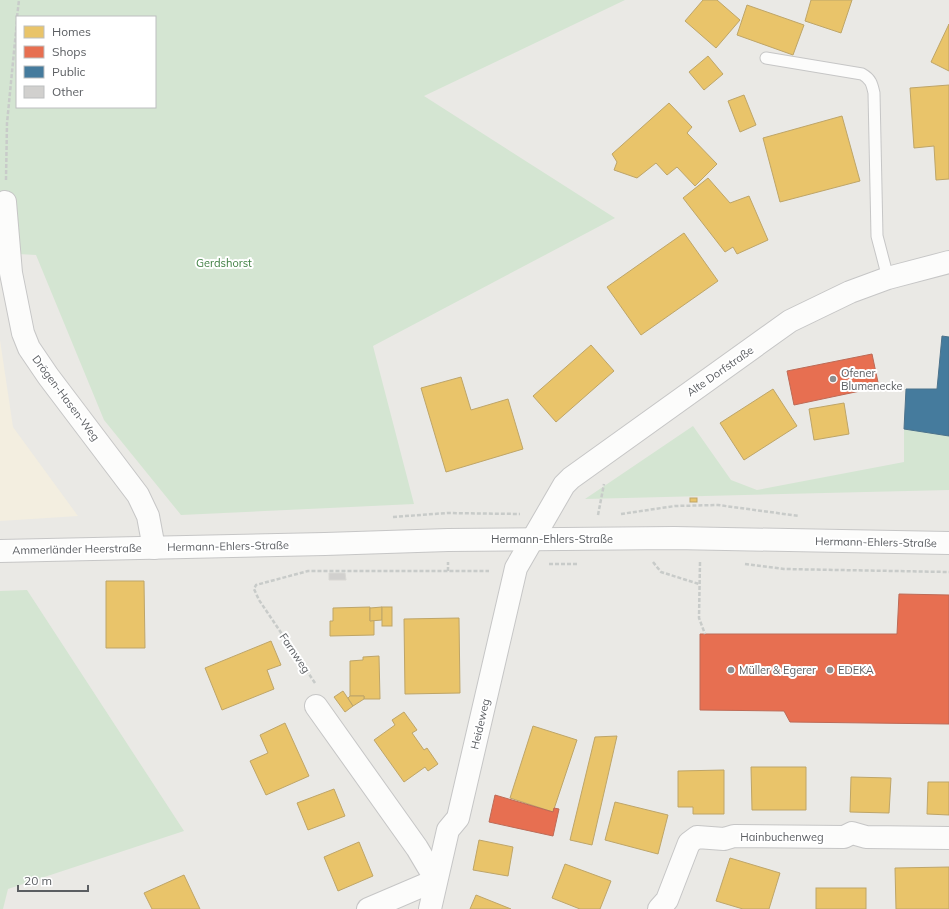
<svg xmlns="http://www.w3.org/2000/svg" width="949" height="909" font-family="Mulish,sans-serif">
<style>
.commercial{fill:#f3eee0}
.green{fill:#d4e5d2;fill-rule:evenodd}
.homes{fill:#e9c46a;stroke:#bea568}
.shops{fill:#e76f51;stroke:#bd6a56}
.public{fill:#457b9d;stroke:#4c728b}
.building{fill:#d1d0ce;stroke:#d9d8d4}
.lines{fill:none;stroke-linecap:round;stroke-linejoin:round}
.service-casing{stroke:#c6c6c6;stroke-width:13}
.minor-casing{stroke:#c6c6c6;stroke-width:24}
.tertiary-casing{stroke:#c6c6c6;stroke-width:24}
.path{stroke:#c8cbc9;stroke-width:2.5;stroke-dasharray:4 2;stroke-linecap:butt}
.service{stroke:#fcfcfb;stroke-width:11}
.minor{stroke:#fcfcfb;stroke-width:22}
.tertiary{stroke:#fcfcfb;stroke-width:22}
.poi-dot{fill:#8d8f90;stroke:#fff;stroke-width:1.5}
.labels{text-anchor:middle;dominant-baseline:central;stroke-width:4;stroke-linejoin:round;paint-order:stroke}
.park-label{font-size:11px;fill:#3e7f41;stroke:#fff}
.street-label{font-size:11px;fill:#5b5e62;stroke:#fff}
.poi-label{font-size:11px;fill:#5b5e62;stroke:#fff;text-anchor:start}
</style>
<rect width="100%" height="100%" fill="#eae9e5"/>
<path class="commercial" d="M 0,340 L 13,427 L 78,516 L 0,521 Z"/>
<g class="green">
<path d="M 0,0 L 625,0 L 424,96 L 615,218 L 373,346 L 414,504 L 181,515 L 104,420 L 36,255 L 0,253 ZM 17,17 L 155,17 L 155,107 L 17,107 Z"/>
<path d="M 693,426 L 731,480 L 757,490 L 904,462 L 904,429 L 949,435 L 949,490 L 585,499 Z"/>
<path d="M 27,590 L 184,831 L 8,889 L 3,909 L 0,909 L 0,591 Z"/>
</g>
<g class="homes">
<path d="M 703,0 L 717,0 L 740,20 L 716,48 L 685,21 Z"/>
<path d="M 811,0 L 852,0 L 841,33 L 805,21 Z"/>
<path d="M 747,5 L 804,25 L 793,55 L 737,35 Z"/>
<path d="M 949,24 L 949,71 L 931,62 Z"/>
<path d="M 708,56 L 723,74 L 704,90 L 689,72 Z"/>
<path d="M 949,85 L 949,179 L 936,180 L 934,146 L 914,148 L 910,88 Z"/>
<path d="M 744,95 L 756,125 L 740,132 L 728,101 Z"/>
<path d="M 669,103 L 692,127 L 687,133 L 717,164 L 695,186 L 677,167 L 667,175 L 656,163 L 637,178 L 614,170 L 617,162 L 612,154 Z"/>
<path d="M 842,116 L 860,181 L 780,202 L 763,138 Z"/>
<path d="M 708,178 L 730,203 L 749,196 L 768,240 L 737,254 L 733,247 L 725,252 L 683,198 Z"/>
<path d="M 684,233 L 718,281 L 641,335 L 607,287 Z"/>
<path d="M 591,345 L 614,371 L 556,422 L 533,396 Z"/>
<path d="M 461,377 L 471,410 L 508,399 L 523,449 L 446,472 L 421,388 Z"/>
<path d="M 773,389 L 797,426 L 744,460 L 720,423 Z"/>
<path d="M 844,403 L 849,434 L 814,440 L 809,409 Z"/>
<rect x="690" y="498" width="7" height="4"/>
<path d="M 106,581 L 144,581 L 145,648 L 106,648 Z"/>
<path d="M 370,607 L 370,621 L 374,620 L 374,635 L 330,636 L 330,621 L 333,621 L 333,608 Z"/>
<path d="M 382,607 L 382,620 L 370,621 L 370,608 Z"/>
<rect x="382" y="607" width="10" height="19"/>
<path d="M 459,618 L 460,693 L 405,694 L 404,619 Z"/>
<path d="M 271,641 L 281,665 L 267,670 L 274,689 L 222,710 L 205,668 Z"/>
<path d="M 379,656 L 380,699 L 364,699 L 364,696 L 350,696 L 350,661 L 363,660 L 363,657 Z"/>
<path d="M 343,691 L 353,706 L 345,712 L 334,697 Z"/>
<path d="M 350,696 L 364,696 L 364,699 L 353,706 L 348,698 Z"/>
<path d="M 404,712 L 417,730 L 412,733 L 424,750 L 427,748 L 438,764 L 428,771 L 425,767 L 404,782 L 374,740 L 395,725 L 392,720 Z"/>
<path d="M 285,723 L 309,776 L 266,795 L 250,761 L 268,753 L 260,735 Z"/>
<path d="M 533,726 L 577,740 L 553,812 L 510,798 Z"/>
<path d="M 617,736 L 592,845 L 570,840 L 595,737 Z"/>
<path d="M 751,767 L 806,767 L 806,810 L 752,810 Z"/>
<path d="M 724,770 L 724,814 L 693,814 L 693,807 L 678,807 L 678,771 Z"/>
<path d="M 851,777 L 891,778 L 889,813 L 850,812 Z"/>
<path d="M 928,782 L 949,782 L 949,815 L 927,814 Z"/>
<path d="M 334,789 L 345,816 L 308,830 L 297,803 Z"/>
<path d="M 615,802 L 668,815 L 658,854 L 605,840 Z"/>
<path d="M 479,840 L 513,847 L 508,876 L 473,870 Z"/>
<path d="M 359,842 L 373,876 L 338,891 L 324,857 Z"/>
<path d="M 730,858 L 780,873 L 769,909 L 743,909 L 716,901 Z"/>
<path d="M 565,864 L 611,881 L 600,909 L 580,909 L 552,898 Z"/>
<path d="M 949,867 L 949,909 L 896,909 L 895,868 Z"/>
<path d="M 184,875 L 200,909 L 152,909 L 144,893 Z"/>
<rect x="816" y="888" width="50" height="21"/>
<path d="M 476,895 L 511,909 L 470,909 Z"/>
</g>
<g class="shops">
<path d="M 872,354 L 879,387 L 794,405 L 787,371 Z"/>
<path d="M 899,594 L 949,595 L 949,724 L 790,722 L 784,711 L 700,710 L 700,634 L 897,634 Z"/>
<path d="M 495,795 L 553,812 L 554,808 L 559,809 L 553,836 L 489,822 Z"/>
</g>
<path class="public" d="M 942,336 L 949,337 L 949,436 L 904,429 L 906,389 L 937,389 Z"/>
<path class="building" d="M 329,573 L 345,573 L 346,580 L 329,580 Z"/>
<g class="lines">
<defs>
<path id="service" d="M 766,58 L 862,74 C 871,79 872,84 874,93 L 877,236 L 888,278"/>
<g id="minor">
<path d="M 5,202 L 11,273 L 23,333 L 29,348 L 48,376 L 138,495 L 148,516 L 154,548"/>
<path d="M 316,706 L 417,848 L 436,880 L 368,909"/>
<path d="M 430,909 L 448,830 L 458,818 L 516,568 L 564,485 L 571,478 L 790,321 L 850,292 L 888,278 L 949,262"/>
<path d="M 659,909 L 667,900 L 689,843 L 697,837 L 724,839 L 734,836 L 844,837 L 852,833 L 866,837 L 949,838"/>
</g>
<path id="tertiary" d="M 0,551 L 325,544 L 448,540 L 674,538 L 949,543"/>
</defs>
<use href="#service" class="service-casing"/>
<use href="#minor" class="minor-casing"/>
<use href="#tertiary" class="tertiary-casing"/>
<g class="path">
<path d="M 17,17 L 19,0"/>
<path d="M 6,180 L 7,123 L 17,21"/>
<path d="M 621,514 L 675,506 L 718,505 L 799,516"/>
<path d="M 598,515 L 604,484"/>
<path d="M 393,517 L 447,513 L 520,514"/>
<path d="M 653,562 L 661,572 L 699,584"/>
<path d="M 700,562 L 699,618 L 705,634"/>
<path d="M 549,564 L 578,564"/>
<path d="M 745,564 L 784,569 L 949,572"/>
<path d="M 448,571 L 448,562"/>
<path d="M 315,683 L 259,600 L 254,589 L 256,585 L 308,571 L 489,571"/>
</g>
<use href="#service" class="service"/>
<use href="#minor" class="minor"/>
<use href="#tertiary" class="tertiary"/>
</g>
<g class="poi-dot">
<circle cx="833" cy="379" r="4"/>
<circle cx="731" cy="670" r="4"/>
<circle cx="830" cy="670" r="4"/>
</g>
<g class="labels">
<g class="park-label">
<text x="224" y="263">Gerdshorst</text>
</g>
<g class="street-label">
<text transform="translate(720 371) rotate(-35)">Alte Dorfstraße</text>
<text transform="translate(66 398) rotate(53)">Drögen-Hasen-Weg</text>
<text x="552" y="539">Hermann-Ehlers-Straße</text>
<text transform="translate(876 542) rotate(1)">Hermann-Ehlers-Straße</text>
<text transform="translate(228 546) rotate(-1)">Hermann-Ehlers-Straße</text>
<text transform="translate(77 549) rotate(-1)">Ammerländer Heerstraße</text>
<text transform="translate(295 653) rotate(56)">Farnweg</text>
<text transform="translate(480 724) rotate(-77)">Heideweg</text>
<text x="782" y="837">Hainbuchenweg</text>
</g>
<g class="poi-label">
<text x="841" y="373">Ofener<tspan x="841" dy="13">Blumenecke</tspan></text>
<text x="739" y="670">Müller &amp; Egerer</text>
<text x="838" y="670">EDEKA</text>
</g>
</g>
<rect x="16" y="16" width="140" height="92" fill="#ffffff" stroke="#bdbfc0"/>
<rect x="24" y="26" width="20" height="12" fill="#e9c46a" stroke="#bdbfc0"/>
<text x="52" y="36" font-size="12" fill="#5b5e62">Homes</text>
<rect x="24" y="46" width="20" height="12" fill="#e76f51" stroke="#bdbfc0"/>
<text x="52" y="56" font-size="12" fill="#5b5e62">Shops</text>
<rect x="24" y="66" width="20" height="12" fill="#457b9d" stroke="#bdbfc0"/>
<text x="52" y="76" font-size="12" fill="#5b5e62">Public</text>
<rect x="24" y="86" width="20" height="12" fill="#d1d0ce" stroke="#bdbfc0"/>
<text x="52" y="96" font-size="12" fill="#5b5e62">Other</text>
<path d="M18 885v6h70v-6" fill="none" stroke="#5b5e62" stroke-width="2"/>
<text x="24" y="885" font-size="12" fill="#5b5e62" stroke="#ffffff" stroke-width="3" paint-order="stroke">20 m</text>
</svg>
